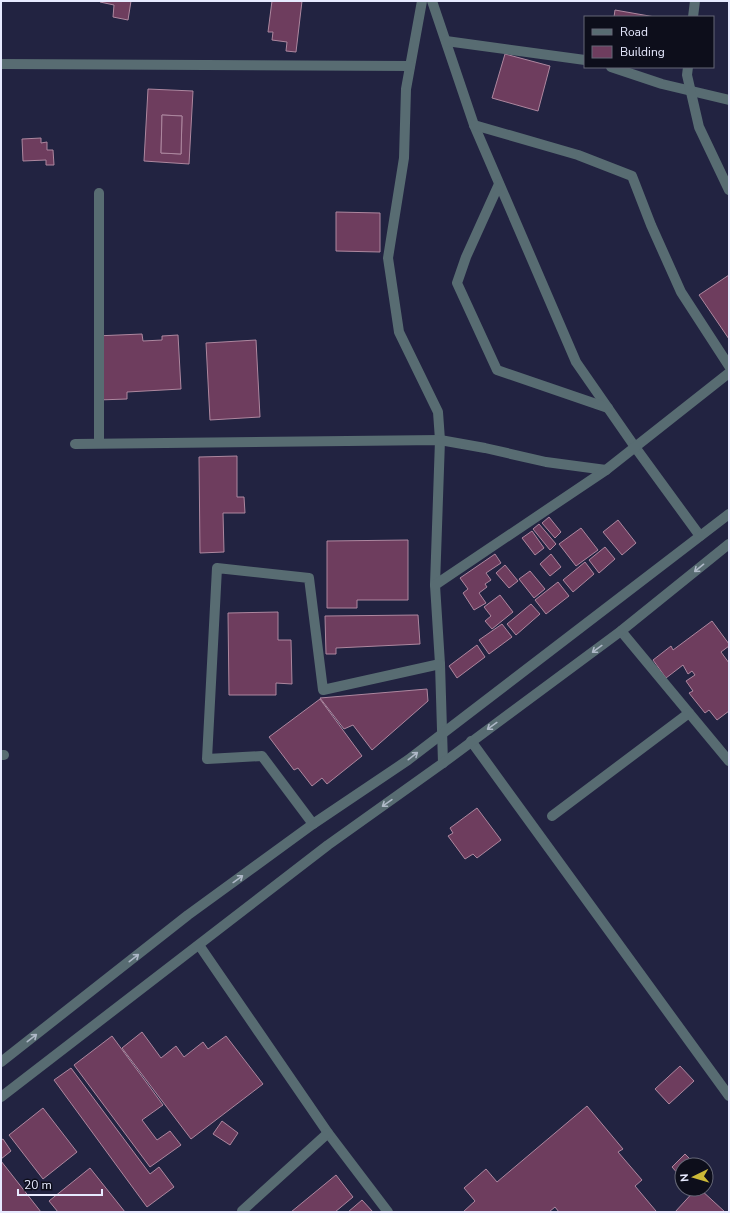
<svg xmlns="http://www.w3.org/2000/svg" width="730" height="1213" font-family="'Nunito Sans',sans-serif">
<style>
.building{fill:#6e3d5e;stroke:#ad879f;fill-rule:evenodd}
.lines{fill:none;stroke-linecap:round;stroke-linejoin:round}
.minor{stroke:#586c72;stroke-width:10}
.oneway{stroke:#aeb8c7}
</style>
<rect width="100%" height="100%" fill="#222341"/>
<g class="building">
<path d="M 100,1 L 131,1 L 128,20 L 113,17 L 114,5 L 100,2 Z"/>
<path d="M 272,1 L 302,1 L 296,52 L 286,51 L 287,42 L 272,40 L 273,32 L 268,32 Z"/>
<path d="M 615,10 L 655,17 L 614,17 Z"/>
<path d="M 505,54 L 550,66 L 538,111 L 492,98 Z"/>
<path d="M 148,89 L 193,91 L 189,164 L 144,161 ZM 162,115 L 182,116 L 181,154 L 161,153 Z"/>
<path d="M 162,115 L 182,116 L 181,154 L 161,153 Z"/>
<path d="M 41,138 L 41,143 L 47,142 L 47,150 L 53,150 L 54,165 L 46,165 L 46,160 L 23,161 L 22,139 Z"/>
<path d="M 336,212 L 380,213 L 380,252 L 336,251 Z"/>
<path d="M 729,275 L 729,339 L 699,295 Z"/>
<path d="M 142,334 L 143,341 L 162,340 L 162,336 L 178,335 L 181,389 L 127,392 L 127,399 L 98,400 L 95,336 Z"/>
<path d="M 256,340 L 260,417 L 210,420 L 206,343 Z"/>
<path d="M 237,456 L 237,497 L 244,497 L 245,513 L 223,513 L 224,552 L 200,553 L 199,457 Z"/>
<path d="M 549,517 L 561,532 L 555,538 L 542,523 Z"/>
<path d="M 618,520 L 636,543 L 622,555 L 603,532 Z"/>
<path d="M 539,524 L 556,544 L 550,550 L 533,529 Z"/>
<path d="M 581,528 L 598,550 L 576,566 L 559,544 Z"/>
<path d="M 532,531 L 544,548 L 535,555 L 522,538 Z"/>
<path d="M 408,540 L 408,600 L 357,600 L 357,608 L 327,608 L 327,541 Z"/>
<path d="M 605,547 L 615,559 L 599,573 L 589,560 Z"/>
<path d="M 495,554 L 501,563 L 486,573 L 491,580 L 485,584 L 487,587 L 479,593 L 486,603 L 474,610 L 463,593 L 468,589 L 460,578 Z"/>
<path d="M 551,554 L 561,567 L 550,576 L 540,564 Z"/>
<path d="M 585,562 L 594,574 L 573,592 L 563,580 Z"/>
<path d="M 505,565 L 518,581 L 509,588 L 496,573 Z"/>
<path d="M 530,571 L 545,589 L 534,598 L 519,579 Z"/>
<path d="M 558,582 L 569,596 L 546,614 L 535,600 Z"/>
<path d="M 500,595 L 513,612 L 492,629 L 485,621 L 491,616 L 484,607 Z"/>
<path d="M 531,604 L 540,614 L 516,635 L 507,624 Z"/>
<path d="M 278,612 L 278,640 L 291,640 L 292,684 L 276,683 L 276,695 L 229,695 L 228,613 Z"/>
<path d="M 418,615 L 420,644 L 336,648 L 336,654 L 326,654 L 325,616 Z"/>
<path d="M 712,621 L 729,644 L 729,646 L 721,652 L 729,663 L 729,711 L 717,720 L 709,710 L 705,713 L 689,693 L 693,691 L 686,681 L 695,675 L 692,671 L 688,674 L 683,665 L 666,678 L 653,660 L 671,646 L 673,650 Z"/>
<path d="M 502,624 L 512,637 L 489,654 L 479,640 Z"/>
<path d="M 477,645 L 485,657 L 457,678 L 449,666 Z"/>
<path d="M 427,689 L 428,701 L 372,750 L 353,725 L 344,729 L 320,698 Z"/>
<path d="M 320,699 L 362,756 L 327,784 L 322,778 L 312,786 L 298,768 L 294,770 L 269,737 Z"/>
<path d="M 477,808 L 501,840 L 477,858 L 473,854 L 465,859 L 448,836 L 453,833 L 450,828 Z"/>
<path d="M 142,1032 L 161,1058 L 176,1046 L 184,1057 L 203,1042 L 208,1049 L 226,1036 L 263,1084 L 191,1139 L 122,1048 Z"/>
<path d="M 112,1036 L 163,1105 L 142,1120 L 157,1140 L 170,1131 L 181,1145 L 150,1167 L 74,1065 Z"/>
<path d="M 680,1066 L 694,1081 L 669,1104 L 655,1089 Z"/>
<path d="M 71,1068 L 150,1174 L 159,1167 L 174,1187 L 147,1207 L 54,1080 Z"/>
<path d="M 587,1106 L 623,1149 L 618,1152 L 642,1180 L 635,1186 L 656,1211 L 654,1212 L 559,1212 L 555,1207 L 549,1212 L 463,1212 L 475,1201 L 464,1188 L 486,1169 L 497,1182 Z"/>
<path d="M 43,1108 L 77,1152 L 43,1179 L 9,1135 Z"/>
<path d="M 222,1121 L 238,1133 L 230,1145 L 213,1134 Z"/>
<path d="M 3,1139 L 11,1151 L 1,1159 L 1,1140 Z"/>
<path d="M 685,1154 L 694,1163 L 692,1165 L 682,1165 L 682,1174 L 680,1176 L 672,1167 Z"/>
<path d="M 1,1161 L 41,1212 L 1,1212 Z"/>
<path d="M 90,1168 L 125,1212 L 58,1212 L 49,1201 Z"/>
<path d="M 336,1175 L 353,1197 L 335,1212 L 291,1212 Z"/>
<path d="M 696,1189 L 700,1189 L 725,1212 L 675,1212 Z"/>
<path d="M 362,1200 L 373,1212 L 348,1212 Z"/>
</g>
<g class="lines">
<g class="minor">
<path d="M 422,1 L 406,89 L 404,158 L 388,258 L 399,332 L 438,412 L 440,440 L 435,585 L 440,664 L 443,763"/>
<path d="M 432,1 L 474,125 L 576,362 L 635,447 L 700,536"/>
<path d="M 693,17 L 695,1"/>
<path d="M 446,41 L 585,60"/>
<path d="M 1,64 L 410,66"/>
<path d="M 611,67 L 662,84 L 729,100"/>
<path d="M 688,67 L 687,75 L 699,127 L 729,190"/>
<path d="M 474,125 L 578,155 L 632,176 L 651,225 L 681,292 L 729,366"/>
<path d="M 499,184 L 466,257 L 457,283 L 497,370 L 608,408"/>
<path d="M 99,443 L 99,193"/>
<path d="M 75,444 L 440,440 L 485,448 L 546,462 L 606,470"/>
<path d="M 435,585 L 606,470 L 729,373"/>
<path d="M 621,631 L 729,761"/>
<path d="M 471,741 L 729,1096"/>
<path d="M 1,755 L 4,755"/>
<path d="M 552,816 L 689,713"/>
<path d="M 313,824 L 262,756 L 207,759 L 217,568 L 309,578 L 323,690 L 440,664"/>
<path d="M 199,945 L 328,1133 L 388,1212"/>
<path d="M 1,1062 L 188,915 L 313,824 L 408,760 L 729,514"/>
<path d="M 1,1097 L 328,845 L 443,763 L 621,631 L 729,544"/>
<path d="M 242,1211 L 328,1133"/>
</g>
</g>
<defs><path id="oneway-shaft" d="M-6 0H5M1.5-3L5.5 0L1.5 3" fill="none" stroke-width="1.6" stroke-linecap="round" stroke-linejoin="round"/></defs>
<g class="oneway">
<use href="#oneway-shaft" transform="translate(699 568) rotate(141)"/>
<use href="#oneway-shaft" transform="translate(597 649) rotate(144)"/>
<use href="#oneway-shaft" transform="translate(492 726) rotate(144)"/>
<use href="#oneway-shaft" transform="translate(413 756) rotate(-38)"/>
<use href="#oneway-shaft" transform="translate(387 803) rotate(145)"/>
<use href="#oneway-shaft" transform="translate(238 879) rotate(-36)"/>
<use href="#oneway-shaft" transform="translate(134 958) rotate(-38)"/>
<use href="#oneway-shaft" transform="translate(32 1038) rotate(-38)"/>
</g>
<rect width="730" height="1213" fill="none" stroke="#e7eaff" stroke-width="4"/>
<rect x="584" y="16" width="130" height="52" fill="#0d0e1b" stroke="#646676"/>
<rect x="592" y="29" width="20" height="6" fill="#586c72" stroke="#646676"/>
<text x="620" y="36" font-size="12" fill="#e7eaff">Road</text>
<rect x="592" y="46" width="20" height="12" fill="#6e3d5e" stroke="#646676"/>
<text x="620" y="56" font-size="12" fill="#e7eaff">Building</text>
<g transform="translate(694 1177) rotate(265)"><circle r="19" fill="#0d0e1b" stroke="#646676"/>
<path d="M0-3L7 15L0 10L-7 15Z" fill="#ccb938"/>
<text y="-6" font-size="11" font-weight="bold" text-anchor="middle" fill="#e7eaff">N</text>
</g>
<path d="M18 1189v6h84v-6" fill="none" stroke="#e7eaff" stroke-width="2"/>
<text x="24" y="1189" font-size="12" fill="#e7eaff" stroke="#0d0e1b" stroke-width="3" paint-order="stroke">20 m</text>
</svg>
